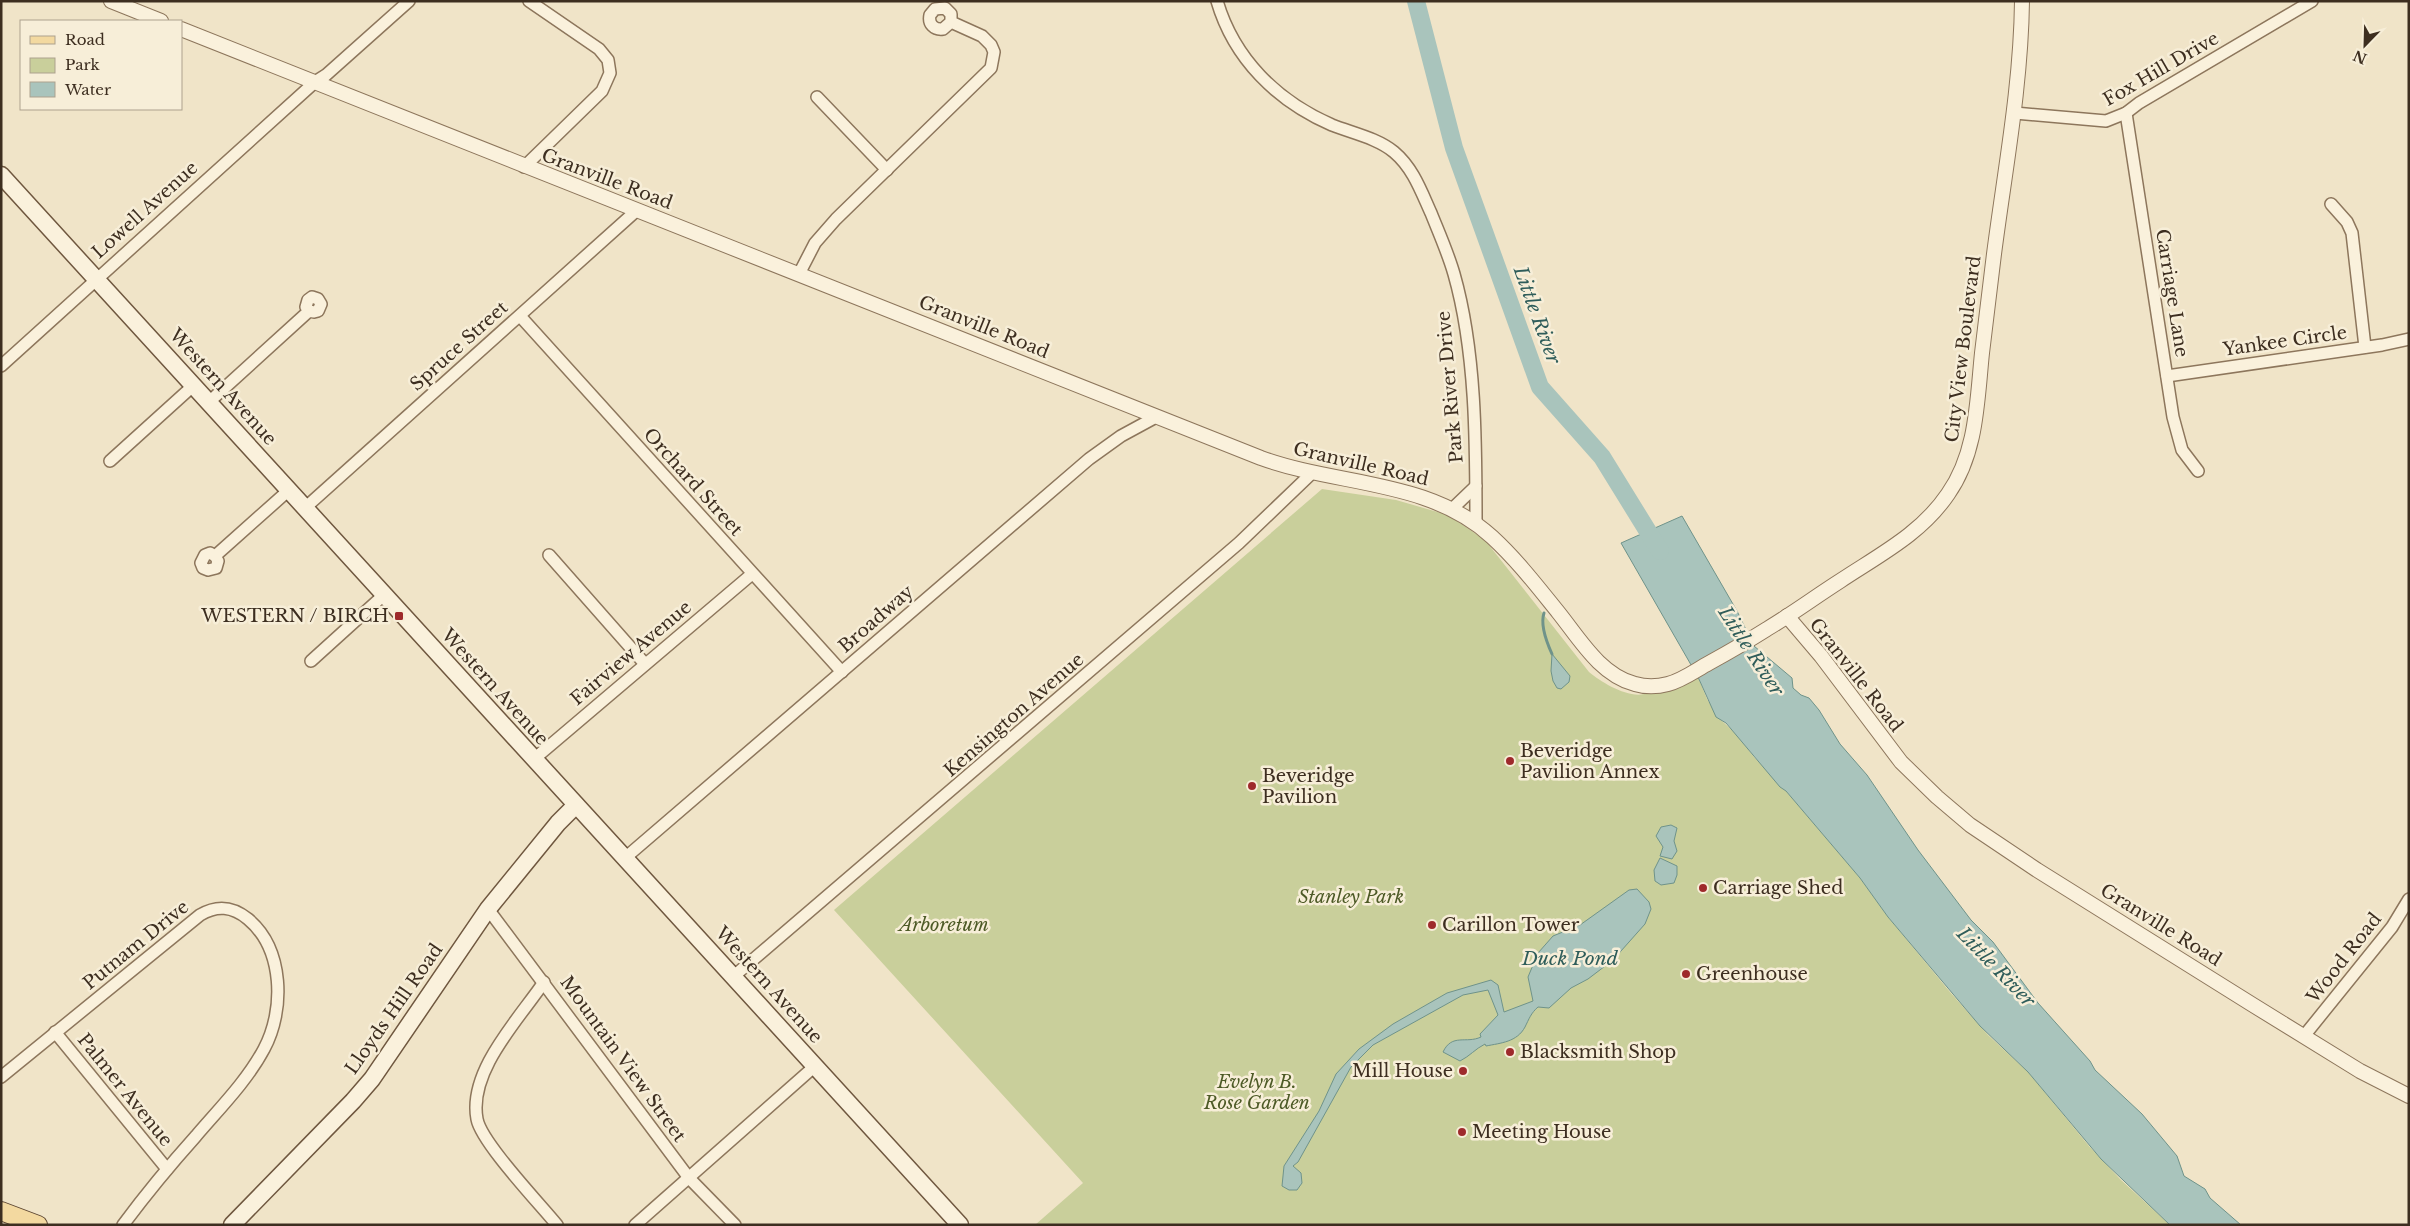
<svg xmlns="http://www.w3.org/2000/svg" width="2410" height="1226" font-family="'Libre Baskerville',serif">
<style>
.green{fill:#c9cf9b}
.water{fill:#a9c4bc;stroke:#6f938a}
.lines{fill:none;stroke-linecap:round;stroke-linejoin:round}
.stream{stroke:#6f938a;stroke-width:3}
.river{stroke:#a9c4bc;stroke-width:18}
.minor-casing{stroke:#8d765c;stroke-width:14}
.tertiary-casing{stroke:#8d765c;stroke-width:16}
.secondary-casing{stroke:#6f573f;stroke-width:19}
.primary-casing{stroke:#5b4430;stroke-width:20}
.minor{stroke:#faf1dc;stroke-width:11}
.tertiary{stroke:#faf1dc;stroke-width:14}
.secondary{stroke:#faf1dc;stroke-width:16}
.primary{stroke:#f3d9a0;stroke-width:18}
.poi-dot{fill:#9e2a2b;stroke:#f7eed8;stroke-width:2}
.labels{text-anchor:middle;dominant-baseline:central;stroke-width:5;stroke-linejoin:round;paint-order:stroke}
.street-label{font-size:18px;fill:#3d2e20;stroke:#f7eed8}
.poi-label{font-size:18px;fill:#3d2e20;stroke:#f7eed8;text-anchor:start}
.park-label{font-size:18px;font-style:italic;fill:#4d5a26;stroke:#f7eed8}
.water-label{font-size:19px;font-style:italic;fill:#2f5d5a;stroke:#f7eed8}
</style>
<rect width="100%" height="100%" fill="#f0e4c8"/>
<path class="green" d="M 1322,489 L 1396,500 L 1448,515 L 1485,540 L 1589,672 C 1601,682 1627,698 1644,694 C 1648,693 1654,688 1658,686 L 1660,693 L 1681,686 L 1698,677 L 1707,699 L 1719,718 L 1737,735 L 1754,757 L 1786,791 L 1860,878 L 1888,917 L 1950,992 L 1988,1035 L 2028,1072 L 2089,1146 L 2121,1180 L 2170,1225 L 1035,1225 L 1083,1183 L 834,910 Z"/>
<g class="water">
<path d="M 1682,516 L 1737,611 L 1754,646 L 1792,678 L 1793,688 L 1801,695 L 1809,698 L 1819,710 L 1840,744 L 1867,775 L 1918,850 L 1971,920 L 1993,942 L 2038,1003 L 2090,1061 L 2095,1070 L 2142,1114 L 2177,1156 L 2184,1176 L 2205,1189 L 2210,1198 L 2241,1225 L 2170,1225 L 2101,1159 L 2028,1072 L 1980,1026 L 1888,917 L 1860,878 L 1786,791 L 1780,787 L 1726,723 L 1716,717 L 1698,677 L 1621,543 Z"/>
<path d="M 1552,654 L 1570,676 L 1569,682 L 1561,689 L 1557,688 L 1553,681 L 1551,671 Z"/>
<path d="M 1671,825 L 1677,828 L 1674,841 L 1677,851 L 1672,859 L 1660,856 L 1663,847 L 1656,836 L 1661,827 Z"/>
<path d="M 1660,858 L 1677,866 L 1677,875 L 1674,883 L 1661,885 L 1655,881 L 1654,870 Z"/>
<path d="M 1637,889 L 1649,902 L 1651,909 L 1645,924 L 1613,960 L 1588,979 L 1571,988 L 1549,1008 L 1538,1007 C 1531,1013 1529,1019 1525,1027 C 1517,1042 1501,1043 1486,1046 L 1485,1044 C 1475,1049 1470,1056 1460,1061 L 1443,1052 C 1452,1033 1466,1044 1481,1037 L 1480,1034 L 1498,1015 L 1488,990 L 1463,995 L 1373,1045 L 1351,1067 L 1298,1162 L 1293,1166 L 1301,1173 L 1302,1183 L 1297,1190 L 1289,1190 L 1282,1186 L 1284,1166 L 1319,1111 L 1336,1074 L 1359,1049 L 1393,1024 L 1447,993 L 1491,980 L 1498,985 L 1504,1012 L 1533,1001 L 1528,977 L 1538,953 L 1553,936 L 1580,925 L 1629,890 Z"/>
</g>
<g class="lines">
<path class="stream" d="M 1544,613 C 1540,625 1547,643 1552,654"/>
<path class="river" d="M 1416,1 L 1454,148 L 1540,387 L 1602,457 L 1660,551"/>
<defs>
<g id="minor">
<path d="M 1217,1 C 1234,59 1277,101 1332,125 C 1352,133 1377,138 1394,152 C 1413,168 1421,191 1431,213 C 1439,233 1448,253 1454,274 C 1476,351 1476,443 1476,522"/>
<path d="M 817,97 L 887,170"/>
<path d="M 2015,113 L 2106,121 L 2126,113 L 2139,103 L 2312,1"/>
<path d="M 2126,113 L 2173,417 L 2182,450 L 2198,471"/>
<path d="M 524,167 L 602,91 L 610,73 L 608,60 L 599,49 L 529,1"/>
<path d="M 2331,204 L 2347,222 L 2352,233 L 2365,347"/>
<path d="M 799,274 L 815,243 L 836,219 L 991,68 L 994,52 L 991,45 L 982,36 L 951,22 L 943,29 C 934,30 928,24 930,15 L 935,9 L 945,8 L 951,14 L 951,22"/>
<path d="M 520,316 L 842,672"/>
<path d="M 1,366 L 315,82 L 326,75 L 409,1"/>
<path d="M 2167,376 L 2382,345 L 2409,339"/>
<path d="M 209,402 L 309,311 L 314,312 L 318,311 L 321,304 L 318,299 L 312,297 L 308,300 L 306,307 L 309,311"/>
<path d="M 110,461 L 194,385"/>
<path d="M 306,507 L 636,211"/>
<path d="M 1452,509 L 1476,486"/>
<path d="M 549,555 L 645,664"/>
<path d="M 215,556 L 218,561 L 216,568 L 208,570 L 203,568 L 201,563 L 205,555 L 210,553 L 215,556 L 289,490"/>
<path d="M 311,661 L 385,594"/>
<path d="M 534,759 L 752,574"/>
<path d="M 625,858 L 1089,459 L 1121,436 L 1156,417"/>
<path d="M 488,909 L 689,1178 L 735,1225"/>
<path d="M 734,976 L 1239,543 L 1312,473"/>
<path d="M 544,982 C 519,1019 468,1071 477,1119 C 481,1142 539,1203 557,1225"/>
<path d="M 55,1032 L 167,1169"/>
<path d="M 2304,1036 L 2392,927 L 2409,899"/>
<path d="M 1,1077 L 200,915 C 217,905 232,906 248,919 C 284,949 285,1010 264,1049 C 247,1081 219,1109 196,1136 C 170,1165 146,1194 123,1225"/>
<path d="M 635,1225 L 815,1066"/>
</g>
<g id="tertiary">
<path d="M 111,1 L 161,21"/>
<path d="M 181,29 L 1261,458 C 1338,486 1429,479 1492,537 C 1517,560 1537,586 1558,612 C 1579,638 1600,675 1635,684 C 1645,687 1657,687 1668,684 C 1683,680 1696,670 1709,663 C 1729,652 1748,641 1767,629 C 1792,614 1815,597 1840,581 C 1879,555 1921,534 1948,494 C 1977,453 1977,401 1982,353 C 1986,320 1990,287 1994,254 C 2005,169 2021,86 2022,1"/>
<path d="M 1787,616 L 1821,656 L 1901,762 L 1937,797 L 1970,825 L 2037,870 L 2253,1005 L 2360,1071 L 2409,1096"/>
</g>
<g id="secondary">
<path d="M 1,175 L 960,1225"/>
<path d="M 232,1225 L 353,1101 L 372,1079 L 488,909 L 558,823 L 576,805"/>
</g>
<path id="primary" d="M 1,1211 L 38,1225"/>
</defs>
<use href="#minor" class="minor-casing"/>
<use href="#tertiary" class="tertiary-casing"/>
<use href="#secondary" class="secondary-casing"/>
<use href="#primary" class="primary-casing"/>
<use href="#minor" class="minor"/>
<use href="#tertiary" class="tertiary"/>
<use href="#secondary" class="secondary"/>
<use href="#primary" class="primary"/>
</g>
<g class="poi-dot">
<rect x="394" y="611" width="10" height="10" rx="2.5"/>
<circle cx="1510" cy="761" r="5"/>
<circle cx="1252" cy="786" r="5"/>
<circle cx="1703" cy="888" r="5"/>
<circle cx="1432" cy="925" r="5"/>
<circle cx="1686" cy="974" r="5"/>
<circle cx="1510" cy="1052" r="5"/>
<circle cx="1463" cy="1071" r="5"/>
<circle cx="1462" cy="1132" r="5"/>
</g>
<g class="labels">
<g class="street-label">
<text transform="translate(2161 69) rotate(-30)">Fox Hill Drive</text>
<text transform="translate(607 179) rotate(21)">Granville Road</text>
<text transform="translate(145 210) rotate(-42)">Lowell Avenue</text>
<text transform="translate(2172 293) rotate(81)">Carriage Lane</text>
<text transform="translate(984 327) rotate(22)">Granville Road</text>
<text transform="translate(2285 341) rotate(-8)">Yankee Circle</text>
<text transform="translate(459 346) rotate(-42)">Spruce Street</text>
<text transform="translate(1963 349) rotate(-83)">City View Boulevard</text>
<text transform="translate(223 387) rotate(48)">Western Avenue</text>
<text transform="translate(1450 387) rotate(-95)">Park River Drive</text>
<text transform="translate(1361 464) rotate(13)">Granville Road</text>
<text transform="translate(693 482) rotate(48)">Orchard Street</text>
<text transform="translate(876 619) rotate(-41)">Broadway</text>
<text transform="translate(631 653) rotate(-40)">Fairview Avenue</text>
<text transform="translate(1856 675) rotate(52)">Granville Road</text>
<text transform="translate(495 687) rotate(48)">Western Avenue</text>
<text transform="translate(1014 715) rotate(-41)">Kensington Avenue</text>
<text transform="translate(2161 925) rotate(32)">Granville Road</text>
<text transform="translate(136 945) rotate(-39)">Putnam Drive</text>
<text transform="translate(2344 958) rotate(-52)">Wood Road</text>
<text transform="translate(769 985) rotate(48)">Western Avenue</text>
<text transform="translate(394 1009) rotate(-55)">Lloyds Hill Road</text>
<text transform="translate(623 1059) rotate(54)">Mountain View Street</text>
<text transform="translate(125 1090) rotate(51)">Palmer Avenue</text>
</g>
<g class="poi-label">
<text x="389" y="616" text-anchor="end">WESTERN / BIRCH</text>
<text x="1520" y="751">Beveridge<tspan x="1520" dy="21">Pavilion Annex</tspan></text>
<text x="1262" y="776">Beveridge<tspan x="1262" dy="21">Pavilion</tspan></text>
<text x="1713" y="888">Carriage Shed</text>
<text x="1442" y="925">Carillon Tower</text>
<text x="1696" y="974">Greenhouse</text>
<text x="1520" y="1052">Blacksmith Shop</text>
<text x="1453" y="1071" text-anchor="end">Mill House</text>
<text x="1472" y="1132">Meeting House</text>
</g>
<g class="park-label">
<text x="1351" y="897">Stanley Park</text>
<text x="944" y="925">Arboretum</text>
<text x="1257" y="1082">Evelyn B.<tspan x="1257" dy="21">Rose Garden</tspan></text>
</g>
<g class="water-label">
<text transform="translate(1537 315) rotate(70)">Little River</text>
<text transform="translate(1751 651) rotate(57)">Little River</text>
<text x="1570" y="958">Duck Pond</text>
<text transform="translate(1996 967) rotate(46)">Little River</text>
</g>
</g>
<rect width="2410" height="1226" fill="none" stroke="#3d2e20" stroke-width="5"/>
<rect x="20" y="20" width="162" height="90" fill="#f7eed8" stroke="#ada18e"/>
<rect x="30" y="36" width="25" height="8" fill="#f3d9a0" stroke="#ada18e"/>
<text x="65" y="45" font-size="15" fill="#3d2e20">Road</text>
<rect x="30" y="58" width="25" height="15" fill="#c9cf9b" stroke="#ada18e"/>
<text x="65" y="70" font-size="15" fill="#3d2e20">Park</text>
<rect x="30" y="82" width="25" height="15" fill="#a9c4bc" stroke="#ada18e"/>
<text x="65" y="95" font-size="15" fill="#3d2e20">Water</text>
<g transform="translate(2365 45) rotate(203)" stroke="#f7eed8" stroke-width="4" paint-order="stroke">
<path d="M0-4L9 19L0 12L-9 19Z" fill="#3d2e20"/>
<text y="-8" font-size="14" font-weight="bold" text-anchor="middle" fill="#3d2e20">N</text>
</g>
</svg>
